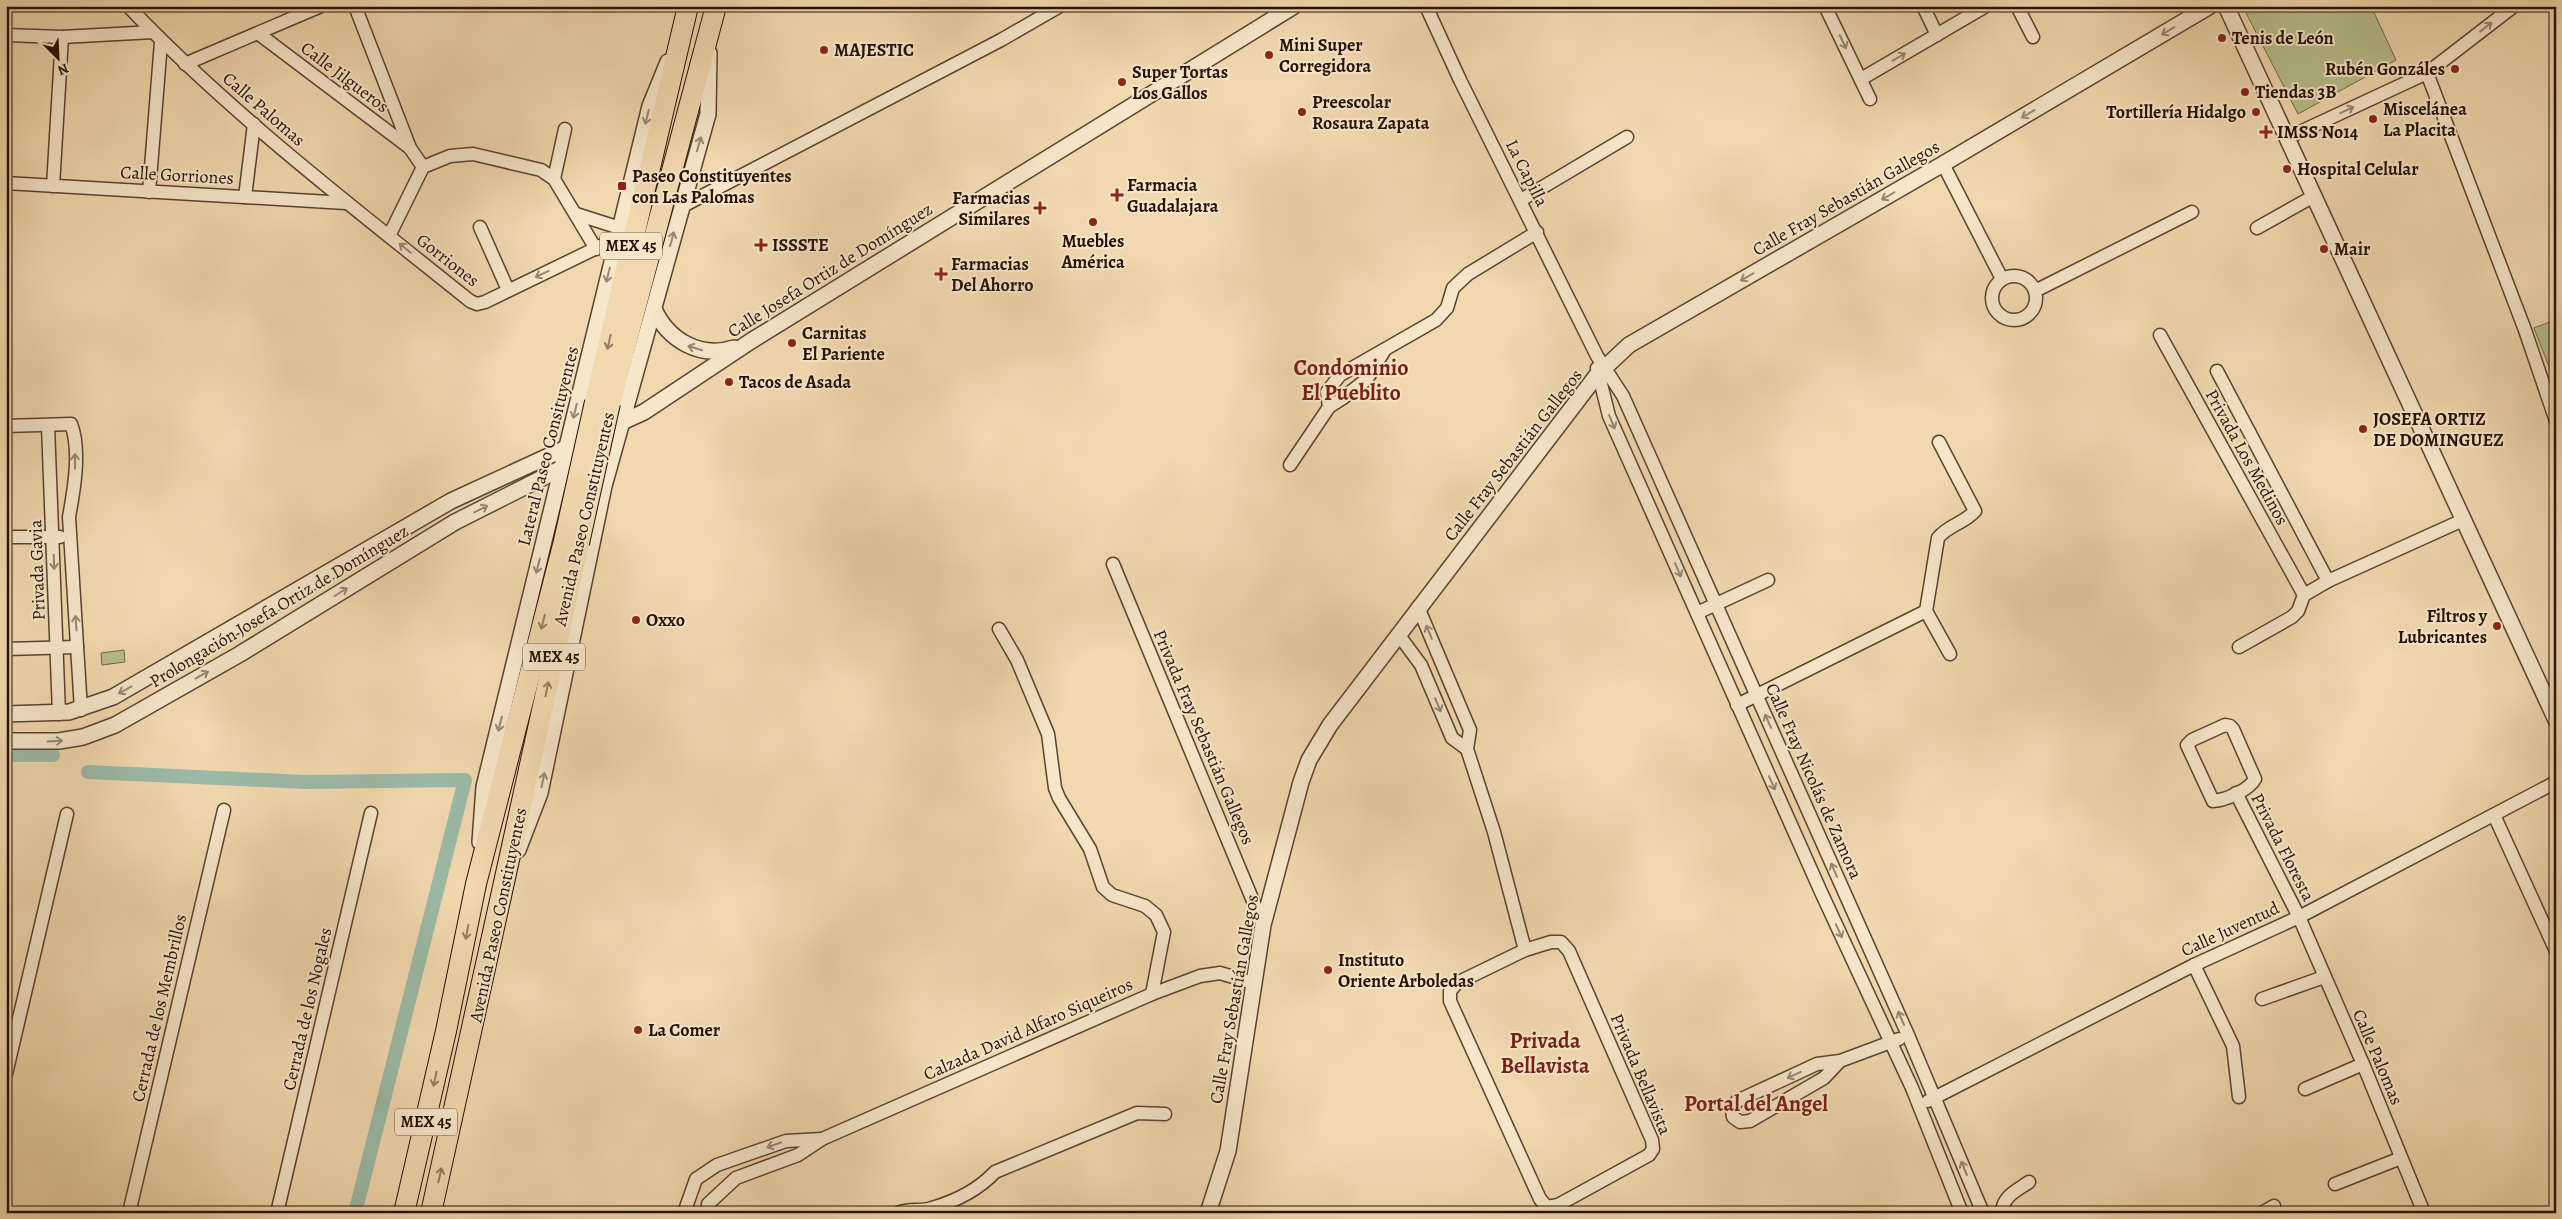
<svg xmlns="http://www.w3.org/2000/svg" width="2562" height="1219" font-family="Alegreya,serif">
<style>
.green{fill:#b7bf8c;stroke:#6e6848}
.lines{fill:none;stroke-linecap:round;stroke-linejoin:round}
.canal{stroke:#9bbaa8;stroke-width:14}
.minor-casing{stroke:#59432f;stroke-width:15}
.tertiary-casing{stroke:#59432f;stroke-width:18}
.trunk-casing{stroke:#261105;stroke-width:22}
.minor{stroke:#f6e6ca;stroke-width:12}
.tertiary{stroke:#f6e6ca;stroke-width:15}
.trunk{stroke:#f1d8ae;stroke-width:20}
.trunk-bridge-casing{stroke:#261105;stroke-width:22;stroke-linecap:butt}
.trunk-bridge{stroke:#f1d8ae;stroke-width:20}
.oneway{stroke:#988671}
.oneway2{stroke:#967e62}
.poi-dot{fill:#8f2418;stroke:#f6e6ca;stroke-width:2}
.labels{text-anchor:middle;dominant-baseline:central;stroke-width:4;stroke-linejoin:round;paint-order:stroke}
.shield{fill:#f6e6ca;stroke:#645140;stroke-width:1}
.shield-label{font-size:16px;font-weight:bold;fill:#261105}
.poi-label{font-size:18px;font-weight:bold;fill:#261105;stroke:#f6e6ca;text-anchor:start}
.street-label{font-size:18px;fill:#261105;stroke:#f6e6ca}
.district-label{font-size:22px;font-weight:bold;fill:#7a1f14;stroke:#f6e6ca}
</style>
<rect width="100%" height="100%" fill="#f1d8ae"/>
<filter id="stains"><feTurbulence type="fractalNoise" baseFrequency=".004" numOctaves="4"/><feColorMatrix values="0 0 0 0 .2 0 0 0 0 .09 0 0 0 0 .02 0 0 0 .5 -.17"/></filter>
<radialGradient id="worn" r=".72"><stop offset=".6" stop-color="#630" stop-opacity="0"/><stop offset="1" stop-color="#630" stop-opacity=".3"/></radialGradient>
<g class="green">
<path d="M 2255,6 L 2371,6 L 2396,60 L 2298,114 L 2246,13 Z"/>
<path d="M 2550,322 L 2556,333 L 2556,370 L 2551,372 L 2534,328 Z"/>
<path d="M 124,650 L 125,662 L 102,665 L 101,653 Z"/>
</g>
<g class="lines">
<g class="canal">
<path d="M 6,755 L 53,755"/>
<path d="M 88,772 L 306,782 L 465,780 L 355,1213"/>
</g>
<defs>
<g id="minor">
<path d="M 128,6 C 232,115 353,207 470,301 L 477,304 L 485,302 L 617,238"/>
<path d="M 355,6 L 410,148"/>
<path d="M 1426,6 L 1460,80 L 1597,356 L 1623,396 L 1908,1035 L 1983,1213"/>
<path d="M 1825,6 L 1870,99"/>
<path d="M 1923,6 L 1937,35"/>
<path d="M 2017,6 L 2033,37"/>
<path d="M 259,34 L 410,148 L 423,167"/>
<path d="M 6,35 L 62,37 L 153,32"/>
<path d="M 185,64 L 321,6"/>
<path d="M 2427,73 L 2525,330 L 2556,421"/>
<path d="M 1861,79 L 1986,6"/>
<path d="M 2287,138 L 2427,73 L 2514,6"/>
<path d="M 1943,164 L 2002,279"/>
<path d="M 554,179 L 565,129"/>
<path d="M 6,183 L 346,203"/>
<path d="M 53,186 L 62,37"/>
<path d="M 149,192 L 161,42"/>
<path d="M 245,197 L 254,124"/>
<path d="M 1521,200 L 1627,137"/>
<path d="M 681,207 L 1001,40 L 1060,6"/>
<path d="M 576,214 L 620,228"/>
<path d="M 480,227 L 508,290"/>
<path d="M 2257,228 L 2314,196"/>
<path d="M 389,236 L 423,167 L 450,156 L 473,154 L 541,170 L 554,179 L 596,249"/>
<circle cx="2014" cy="298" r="22"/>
<path d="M 2035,291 L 2192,212"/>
<path d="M 2160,335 L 2304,595"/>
<path d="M 1597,368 L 1609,416 L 1821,892 L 1912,1088 L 1962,1213"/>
<path d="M 2217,371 L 2328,581"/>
<path d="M 1329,407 L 1327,392 L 1340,375 L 1436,320 L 1447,308 L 1453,288 L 1468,274 L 1537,232"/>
<path d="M 6,426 L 71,424 C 81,450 74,490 69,517 L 81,710"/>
<path d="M 48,426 L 59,714"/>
<path d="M 1290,465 L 1329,407 L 1343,398 L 1367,379 L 1384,351"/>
<path d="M 6,537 L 60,537"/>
<path d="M 1113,564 L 1263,925"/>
<path d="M 1418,607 L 1470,730 L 1467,749 L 1494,832 L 1525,950"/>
<path d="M 1926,611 L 1950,654"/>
<path d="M 1697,613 L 1768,580"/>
<path d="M 999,629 L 1017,660 L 1048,734 L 1055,788 L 1059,798 L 1090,849 L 1103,887 L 1112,895 L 1145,906 L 1156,915 L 1164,932 L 1152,994"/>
<path d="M 1398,634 L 1421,665 L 1452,738 L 1467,749"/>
<path d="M 2239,647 L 2292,617 L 2298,611 L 2304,595 L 2328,581 L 2463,520"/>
<path d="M 6,649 L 77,647"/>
<path d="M 1737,705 L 1926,611 L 1938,538 C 1948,525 1965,523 1975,511 L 1939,442"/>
<path d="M 2225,725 L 2230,726 L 2233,729 L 2255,779 C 2249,790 2226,800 2213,801 L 2187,745 L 2192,740 Z"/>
<path d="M 2236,793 L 2299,917 L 2363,1064 L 2424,1213"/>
<path d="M 2494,815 L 2556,951"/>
<path d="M 1551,942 L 1561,942 L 1569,951 L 1652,1140 L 1653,1149 L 1649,1155 L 1558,1205 L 1547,1207 L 1540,1199 L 1450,1001 L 1450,991 L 1457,983 L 1525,950 Z"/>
<path d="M 2194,965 L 2233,1046 L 2239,1097"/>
<path d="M 2262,999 L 2324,977"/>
<path d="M 1840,1061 L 1824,1078 L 1750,1121 L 1740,1122 L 1733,1117 L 1732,1110 L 1737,1101 L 1817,1064 L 1840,1061 L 1899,1039"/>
<path d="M 6,1074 L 67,814"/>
<path d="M 2305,1089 L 2363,1064"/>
<path d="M 1928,1101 L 2194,965 L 2299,917 L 2556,782"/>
<path d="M 2335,1184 L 2401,1158"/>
<path d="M 2002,1212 C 2003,1196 2016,1191 2029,1182"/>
<path d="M 129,1213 L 224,810"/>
<path d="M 277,1213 L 371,813"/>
<path d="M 684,1213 L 696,1179 L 717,1165 L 786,1141 L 822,1139"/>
<path d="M 707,1213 L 708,1204 L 736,1178 L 798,1155 L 822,1139 L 1152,994 L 1200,976 L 1220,973 L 1253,983"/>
<path d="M 898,1213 C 909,1208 921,1212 932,1208 C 956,1201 979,1189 995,1172 L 1137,1113 L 1165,1114"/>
<path d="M 2262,1213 L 2274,1206"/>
</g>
<g id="tertiary">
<path d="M 2226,6 L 2556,720"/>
<path d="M 654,309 C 668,340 700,359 734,348"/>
<path d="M 6,714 L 69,712 L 113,697 L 451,501 L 644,412 L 751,341 L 1294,6"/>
<path d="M 6,741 L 59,741 L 83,737 L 115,725 L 240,654 L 455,522 L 568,465"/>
<path d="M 480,842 L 484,787 L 650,106 L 668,62"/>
<path d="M 518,850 L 540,793 L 604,486 L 708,114 L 709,53"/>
<path d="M 1208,1213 L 1228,1151 L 1263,925 L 1301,782 L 1309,760 L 1330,725 L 1597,375 L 1629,345 L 1943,164 L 2210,6"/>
</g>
<g id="trunk">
<path d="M 595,402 L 688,6"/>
<path d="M 610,403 L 716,6"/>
<path d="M 404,1213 L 446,1031 L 476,884 L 564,541"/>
<path d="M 431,1213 L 579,543"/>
</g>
</defs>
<use href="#minor" class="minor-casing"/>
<use href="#tertiary" class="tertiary-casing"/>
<use href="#trunk" class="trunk-casing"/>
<use href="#minor" class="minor"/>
<use href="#tertiary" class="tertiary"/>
<use href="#trunk" class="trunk"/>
<defs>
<g id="trunk-bridge">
<path d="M 564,541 L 595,402"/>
<path d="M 579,543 L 610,403"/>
</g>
</defs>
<use href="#trunk-bridge" class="trunk-bridge-casing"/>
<use href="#trunk-bridge" class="trunk-bridge"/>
</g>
<defs><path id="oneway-shaft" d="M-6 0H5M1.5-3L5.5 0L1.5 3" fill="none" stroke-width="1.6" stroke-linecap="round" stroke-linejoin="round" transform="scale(1.25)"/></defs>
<g class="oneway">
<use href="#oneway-shaft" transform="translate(2486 27) rotate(-38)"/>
<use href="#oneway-shaft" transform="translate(2168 31) rotate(149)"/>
<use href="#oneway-shaft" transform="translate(1843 42) rotate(64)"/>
<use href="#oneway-shaft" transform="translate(1899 57) rotate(-30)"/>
<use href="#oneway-shaft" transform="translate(2347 110) rotate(-25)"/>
<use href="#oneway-shaft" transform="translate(2028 114) rotate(149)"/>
<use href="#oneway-shaft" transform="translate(647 117) rotate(104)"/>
<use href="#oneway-shaft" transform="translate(699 144) rotate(-74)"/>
<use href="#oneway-shaft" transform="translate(1888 196) rotate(150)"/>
<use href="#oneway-shaft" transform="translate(672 239) rotate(-75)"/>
<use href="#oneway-shaft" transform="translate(405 248) rotate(-141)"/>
<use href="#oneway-shaft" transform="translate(542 274) rotate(155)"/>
<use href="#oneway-shaft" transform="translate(608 275) rotate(104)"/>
<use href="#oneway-shaft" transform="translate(1747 277) rotate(150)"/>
<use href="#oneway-shaft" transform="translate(695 348) rotate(-163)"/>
<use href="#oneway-shaft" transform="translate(575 411) rotate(104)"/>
<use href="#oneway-shaft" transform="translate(1612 422) rotate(67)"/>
<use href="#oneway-shaft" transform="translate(75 461) rotate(-90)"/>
<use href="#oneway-shaft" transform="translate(481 509) rotate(-27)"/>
<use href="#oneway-shaft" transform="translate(54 562) rotate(88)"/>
<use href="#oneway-shaft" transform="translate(538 566) rotate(104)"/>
<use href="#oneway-shaft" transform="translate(1678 570) rotate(66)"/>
<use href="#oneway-shaft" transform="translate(341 592) rotate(-32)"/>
<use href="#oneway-shaft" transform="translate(76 623) rotate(-94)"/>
<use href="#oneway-shaft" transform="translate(1429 632) rotate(-113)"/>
<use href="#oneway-shaft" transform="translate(202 675) rotate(-29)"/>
<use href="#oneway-shaft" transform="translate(125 690) rotate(151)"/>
<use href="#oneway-shaft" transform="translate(1438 705) rotate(67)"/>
<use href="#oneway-shaft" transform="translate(1768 721) rotate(-114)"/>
<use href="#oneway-shaft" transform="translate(500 724) rotate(104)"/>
<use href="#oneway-shaft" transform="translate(55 741) rotate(-3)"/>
<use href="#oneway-shaft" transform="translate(543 780) rotate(-78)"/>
<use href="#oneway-shaft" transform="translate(1772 783) rotate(66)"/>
<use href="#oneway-shaft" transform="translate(1834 870) rotate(-114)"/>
<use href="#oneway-shaft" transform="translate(1839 931) rotate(65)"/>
<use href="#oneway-shaft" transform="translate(1901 1018) rotate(-114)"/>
<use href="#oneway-shaft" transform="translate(1794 1075) rotate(155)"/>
<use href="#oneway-shaft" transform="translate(774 1145) rotate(161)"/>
<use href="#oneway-shaft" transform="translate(1964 1168) rotate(-113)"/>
</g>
<g class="oneway2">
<use href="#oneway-shaft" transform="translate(609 342) rotate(103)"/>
<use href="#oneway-shaft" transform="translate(543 622) rotate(104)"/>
<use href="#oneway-shaft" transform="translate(547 689) rotate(-78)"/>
<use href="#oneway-shaft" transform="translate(467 932) rotate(101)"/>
<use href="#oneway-shaft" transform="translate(435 1079) rotate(102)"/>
<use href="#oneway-shaft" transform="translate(440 1175) rotate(-77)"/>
</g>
<g class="poi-dot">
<circle cx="2222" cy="38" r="5"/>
<circle cx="824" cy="50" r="5"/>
<circle cx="1269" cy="55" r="5"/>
<circle cx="2455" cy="69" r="5"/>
<circle cx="1122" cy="82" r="5"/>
<circle cx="2245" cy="92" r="5"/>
<circle cx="1302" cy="112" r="5"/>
<circle cx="2256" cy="112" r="5"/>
<circle cx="2373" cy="119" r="5"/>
<path d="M2263.5 124.5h5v5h5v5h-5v5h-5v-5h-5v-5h5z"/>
<circle cx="2287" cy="169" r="5"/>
<rect x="617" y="181" width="10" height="10" rx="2.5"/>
<path d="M1114.5 187.5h5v5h5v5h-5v5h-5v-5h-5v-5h5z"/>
<path d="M1037.5 200.5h5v5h5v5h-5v5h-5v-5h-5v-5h5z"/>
<circle cx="1093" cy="222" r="5"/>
<path d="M758.5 237.5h5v5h5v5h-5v5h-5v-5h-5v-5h5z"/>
<circle cx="2324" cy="249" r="5"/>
<path d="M938.5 266.5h5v5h5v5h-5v5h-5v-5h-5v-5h5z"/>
<circle cx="792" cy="343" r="5"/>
<circle cx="729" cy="382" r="5"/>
<circle cx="2363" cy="429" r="5"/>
<circle cx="636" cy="620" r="5"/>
<circle cx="2497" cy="626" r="5"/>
<circle cx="1328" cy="970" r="5"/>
<circle cx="638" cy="1030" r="5"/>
</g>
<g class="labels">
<g class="shield">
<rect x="600" y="232.5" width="62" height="27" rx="4"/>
<rect x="523" y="643.5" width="62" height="27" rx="4"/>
<rect x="395" y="1108.5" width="62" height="27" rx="4"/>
</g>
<g class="shield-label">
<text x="631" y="246">MEX 45</text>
<text x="554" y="657">MEX 45</text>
<text x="426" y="1122">MEX 45</text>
</g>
<g class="poi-label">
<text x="2232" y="38">Tenis de León</text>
<text x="1279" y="45">Mini Super<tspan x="1279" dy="21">Corregidora</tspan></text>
<text x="834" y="50">MAJESTIC</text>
<text x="2445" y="69" text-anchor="end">Rubén Gonzáles</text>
<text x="1132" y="72">Super Tortas<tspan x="1132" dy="21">Los Gallos</tspan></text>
<text x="2255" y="92">Tiendas 3B</text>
<text x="1312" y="102">Preescolar<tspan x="1312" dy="21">Rosaura Zapata</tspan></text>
<text x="2383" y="109">Miscelánea<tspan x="2383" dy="21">La Placita</tspan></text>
<text x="2246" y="112" text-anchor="end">Tortillería Hidalgo</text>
<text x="2277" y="132">IMSS No14</text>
<text x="2297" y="169">Hospital Celular</text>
<text x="632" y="176">Paseo Constituyentes<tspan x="632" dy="21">con Las Palomas</tspan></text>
<text x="1127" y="185">Farmacia<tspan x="1127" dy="21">Guadalajara</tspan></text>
<text x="1030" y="198" text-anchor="end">Farmacias<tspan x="1030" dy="21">Similares</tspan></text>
<text x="1093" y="241" text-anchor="middle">Muebles<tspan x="1093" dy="21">América</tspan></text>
<text x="772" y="245">ISSSTE</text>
<text x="2334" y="249">Mair</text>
<text x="951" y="264">Farmacias<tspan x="951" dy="21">Del Ahorro</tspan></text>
<text x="802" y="333">Carnitas<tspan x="802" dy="21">El Pariente</tspan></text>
<text x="739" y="382">Tacos de Asada</text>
<text x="2373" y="419">JOSEFA ORTIZ<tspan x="2373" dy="21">DE DOMINGUEZ</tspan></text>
<text x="2487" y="616" text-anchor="end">Filtros y<tspan x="2487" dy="21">Lubricantes</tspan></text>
<text x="646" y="620">Oxxo</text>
<text x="1338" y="960">Instituto<tspan x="1338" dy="21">Oriente Arboledas</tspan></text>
<text x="648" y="1030">La Comer</text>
</g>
<g class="street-label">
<text transform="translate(345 77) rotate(37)">Calle Jilgueros</text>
<text transform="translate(264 109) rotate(41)">Calle Palomas</text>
<text transform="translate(1527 173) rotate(63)">La Capilla</text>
<text transform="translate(177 175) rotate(3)">Calle Gorriones</text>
<text transform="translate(1846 198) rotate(-30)">Calle Fray Sebastián Gallegos</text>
<text transform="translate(448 260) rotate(38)">Gorriones</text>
<text transform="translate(830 270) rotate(-32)">Calle Josefa Ortiz de Domínguez</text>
<text transform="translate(548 446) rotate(-76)">Lateral Paseo Consituyentes</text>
<text transform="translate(1513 455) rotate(-52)">Calle Fray Sebastián Gallegos</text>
<text transform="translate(2247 457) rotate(61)">Privada Los Medinos</text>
<text transform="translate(584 519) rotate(-77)">Avenida Paseo Constituyentes</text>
<text transform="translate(37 570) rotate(-92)">Privada Gavia</text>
<text transform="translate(279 606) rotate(-31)">Prolongación Josefa Ortiz de Domínguez</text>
<text transform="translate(1204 737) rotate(67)">Privada Fray Sebastián Gallegos</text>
<text transform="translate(1814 781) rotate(66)">Calle Fray Nicolás de Zamora</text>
<text transform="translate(2283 847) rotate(63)">Privada Floresta</text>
<text transform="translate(498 915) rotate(-78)">Avenida Paseo Constituyentes</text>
<text transform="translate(2230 929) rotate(-25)">Calle Juventud</text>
<text transform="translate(1234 999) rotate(-80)">Calle Fray Sebastián Gallegos</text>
<text transform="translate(159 1008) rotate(-77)">Cerrada de los Membrillos</text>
<text transform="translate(307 1009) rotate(-77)">Cerrada de los Nogales</text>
<text transform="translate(1028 1029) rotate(-24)">Calzada David Alfaro Siqueiros</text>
<text transform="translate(2378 1057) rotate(67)">Calle Palomas</text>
<text transform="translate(1641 1074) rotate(67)">Privada Bellavista</text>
</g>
<g class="district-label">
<text x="1351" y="368">Condominio<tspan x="1351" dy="25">El Pueblito</tspan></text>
<text x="1545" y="1041">Privada<tspan x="1545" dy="25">Bellavista</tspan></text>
<text x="1756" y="1104">Portal del Angel</text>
</g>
</g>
<rect width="2562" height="1219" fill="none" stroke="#f1d8ae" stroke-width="25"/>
<rect x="8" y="8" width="2547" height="1204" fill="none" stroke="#261105" stroke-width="2.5"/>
<rect x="12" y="12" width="2537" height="1194" fill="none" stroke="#261105"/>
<g transform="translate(58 58) rotate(156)" stroke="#f6e6ca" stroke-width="4" paint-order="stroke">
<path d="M0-4L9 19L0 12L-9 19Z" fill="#261105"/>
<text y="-8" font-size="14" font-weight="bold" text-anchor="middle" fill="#261105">N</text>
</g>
<rect width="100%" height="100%" filter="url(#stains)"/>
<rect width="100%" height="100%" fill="url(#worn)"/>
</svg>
